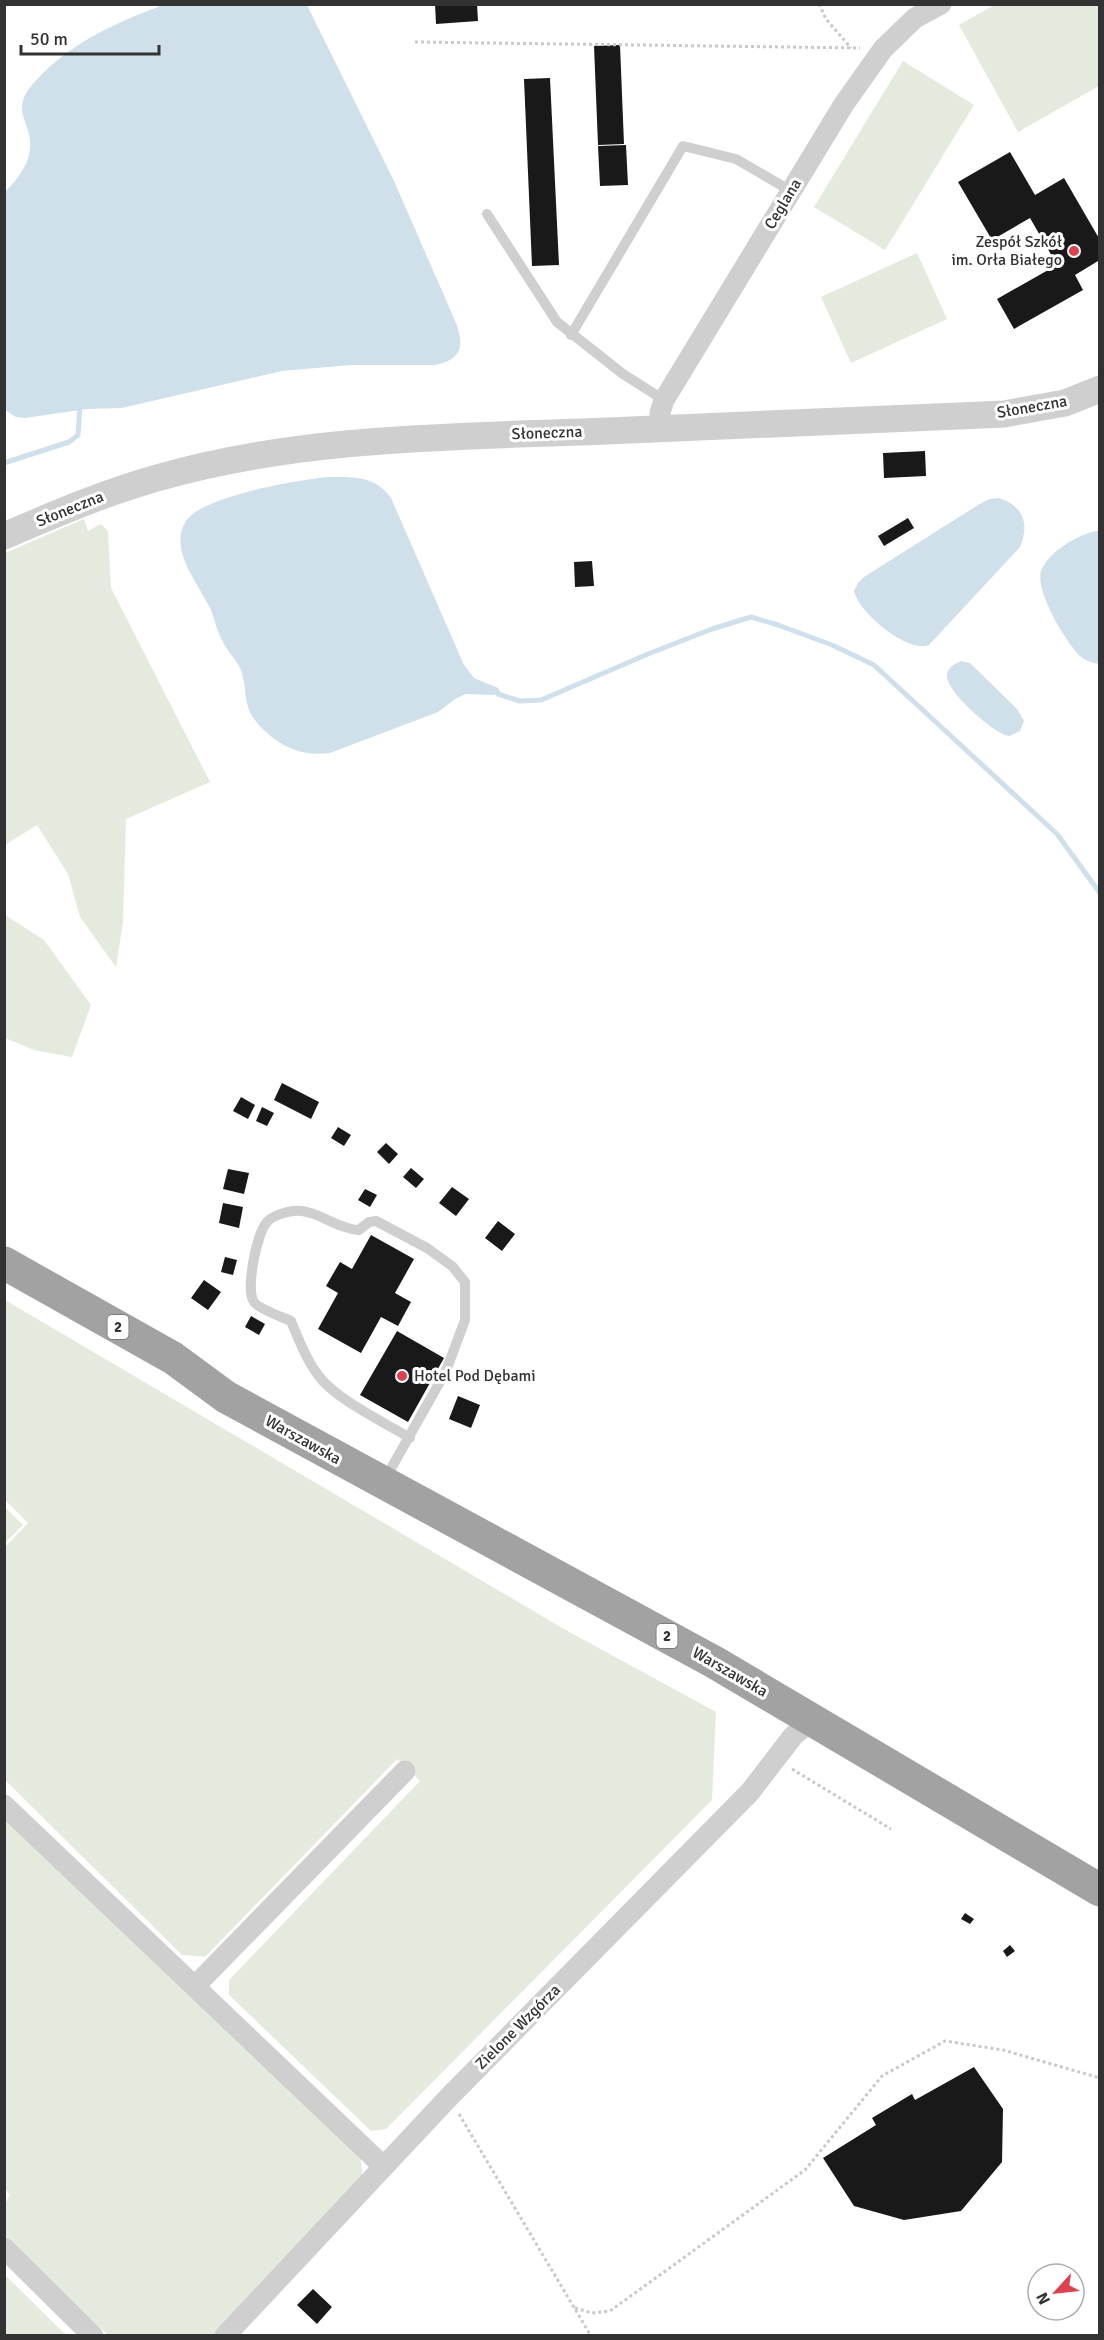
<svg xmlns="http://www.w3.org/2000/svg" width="1104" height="2340" font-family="Signika,sans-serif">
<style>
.grass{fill:#e5eade}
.water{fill:#cfe0eb}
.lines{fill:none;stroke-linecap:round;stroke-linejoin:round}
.stream{stroke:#cfe0eb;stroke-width:5}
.building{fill:#191919}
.path{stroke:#c9c9c9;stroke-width:3;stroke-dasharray:3 3;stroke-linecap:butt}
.service{stroke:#cfcfcf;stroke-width:10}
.minor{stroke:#cfcfcf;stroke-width:21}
.tertiary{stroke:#cfcfcf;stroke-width:27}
.trunk{stroke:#a2a2a2;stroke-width:33}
.poi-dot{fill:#db424d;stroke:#fff;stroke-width:2}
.labels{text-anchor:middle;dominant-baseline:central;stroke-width:6;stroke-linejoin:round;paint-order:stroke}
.shield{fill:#fff;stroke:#707070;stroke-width:1.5}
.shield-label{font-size:15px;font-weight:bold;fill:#323232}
.street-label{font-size:16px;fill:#323232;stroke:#fff}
.poi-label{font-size:16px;fill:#323232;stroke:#fff;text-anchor:end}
</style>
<rect width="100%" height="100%" fill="#fff"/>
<g class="grass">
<path d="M 996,4 L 1099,5 L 1099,86 L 1018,132 L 959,25 Z"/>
<path d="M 903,61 L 974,105 L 885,250 L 814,207 Z"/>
<path d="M 917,253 L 947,319 L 851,363 L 821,297 Z"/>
<path d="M 84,519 L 88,531 L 101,524 L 108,531 L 111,588 L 210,782 L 126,819 L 123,922 L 116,967 L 80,917 L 68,874 L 37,825 L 5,845 L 5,553 Z"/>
<path d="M 5,915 L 44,940 L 91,1005 L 72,1057 L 34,1050 L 5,1038 Z"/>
<path d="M 5,1300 L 564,1629 L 716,1712 L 712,1800 L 386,2129 L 371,2131 L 229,1995 L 229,1980 L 420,1781 L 397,1759 L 205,1957 L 182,1955 L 5,1780 L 4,1548 L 28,1523 L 5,1500 Z"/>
<path d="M 5,1507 L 23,1525 L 5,1543 L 4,1543 Z"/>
<path d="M 5,1819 L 360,2154 L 363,2178 L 215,2336 L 108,2335 L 11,2246 C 2,2233 0,2208 10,2195 L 5,2189 Z"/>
<path d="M 5,2275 L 66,2335 L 5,2335 Z"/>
</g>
<g class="water">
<path d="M 163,5 L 307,5 L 394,181 L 456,323 C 465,347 461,360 435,365 L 351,365 L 282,371 L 122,408 L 87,409 L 25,418 L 16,417 L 5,410 L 5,192 C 21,176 36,155 28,131 C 25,120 20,113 23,101 C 25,91 35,82 41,75 C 76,40 118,22 163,5 Z"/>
<path d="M 327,477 C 353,477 375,475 391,498 L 464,665 L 474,678 L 498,688 L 500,692 L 494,695 L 466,694 L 455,699 L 438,712 L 330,753 C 301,757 278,746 258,724 C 242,705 248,694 242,673 C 239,662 228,653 223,642 C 217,632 215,619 210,608 C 198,583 168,549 186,521 C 202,496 298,480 327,477 Z"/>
<path d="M 999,498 C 1023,506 1030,523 1020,547 L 929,645 C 908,654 858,612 854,591 L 858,583 L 864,577 L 978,505 L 989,499 Z"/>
<path d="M 1096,531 L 1100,531 L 1099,664 C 1092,663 1084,660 1079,655 C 1065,641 1035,591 1041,571 C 1048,552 1077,535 1096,531 Z"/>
<path d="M 961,661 L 970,663 L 1017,709 L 1024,721 L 1020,731 L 1009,736 C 994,734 944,690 947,674 C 948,667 955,664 961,661 Z"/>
</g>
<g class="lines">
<g class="stream">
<path d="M 4,463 L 69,442 L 78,435 L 80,405"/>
<path d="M 498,694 L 520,701 L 541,700 L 648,654 L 712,629 L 751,617 L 778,625 L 832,645 L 874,665 L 1057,834 L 1100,893"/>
</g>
</g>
<g class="building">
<path d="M 435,4 L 477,4 L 478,21 L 436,24 Z"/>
<path d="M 620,45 L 624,144 L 598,145 L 594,46 Z"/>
<path d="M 550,78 L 559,265 L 532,266 L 524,79 Z"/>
<path d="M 626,145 L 628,185 L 600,186 L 598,146 Z"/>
<path d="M 1010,152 L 1035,195 L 1064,178 L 1100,240 L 1100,265 L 1098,261 L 1075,275 L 1083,290 L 1014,329 L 997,299 L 1057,265 L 1030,218 L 992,240 L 958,182 Z"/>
<path d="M 925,451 L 926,476 L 884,478 L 883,453 Z"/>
<path d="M 908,518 L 914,528 L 884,546 L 878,536 Z"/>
<path d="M 592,561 L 594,586 L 575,587 L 574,562 Z"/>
<path d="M 282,1083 L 319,1102 L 311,1119 L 274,1100 Z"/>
<path d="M 241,1097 L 255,1105 L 248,1119 L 233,1111 Z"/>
<path d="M 262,1107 L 274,1113 L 267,1126 L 256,1121 Z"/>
<path d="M 338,1127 L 351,1135 L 344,1146 L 331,1138 Z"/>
<path d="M 386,1143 L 398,1154 L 389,1164 L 377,1152 Z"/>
<path d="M 411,1168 L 424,1179 L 416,1188 L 403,1177 Z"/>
<path d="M 228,1169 L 249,1173 L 244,1194 L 223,1189 Z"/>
<path d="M 452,1187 L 469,1199 L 456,1216 L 439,1203 Z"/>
<path d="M 365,1189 L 377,1195 L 370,1207 L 358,1200 Z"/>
<path d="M 223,1203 L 243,1207 L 239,1228 L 219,1223 Z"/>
<path d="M 498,1221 L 515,1234 L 502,1251 L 485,1238 Z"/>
<path d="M 371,1235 L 414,1259 L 395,1293 L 411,1302 L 398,1326 L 381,1317 L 361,1353 L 318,1329 L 338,1293 L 326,1286 L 340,1262 L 352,1269 Z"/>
<path d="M 225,1257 L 237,1260 L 233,1275 L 221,1272 Z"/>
<path d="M 204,1280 L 221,1292 L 208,1310 L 191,1298 Z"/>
<path d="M 251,1316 L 265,1324 L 259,1335 L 245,1327 Z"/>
<path d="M 397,1331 L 444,1358 L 408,1422 L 360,1395 Z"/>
<path d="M 458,1396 L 480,1405 L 471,1428 L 449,1419 Z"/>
<path d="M 965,1913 L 974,1919 L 970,1924 L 961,1919 Z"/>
<path d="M 1010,1945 L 1015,1951 L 1007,1957 L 1003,1951 Z"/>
<path d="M 974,2067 L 1003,2109 L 1002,2162 L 961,2211 L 904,2220 L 854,2206 L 823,2158 L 876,2125 L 872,2118 L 912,2094 L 915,2100 Z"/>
<path d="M 313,2289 L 332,2307 L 317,2324 L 297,2305 Z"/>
</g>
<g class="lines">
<g class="path">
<path d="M 819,4 L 826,19 L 851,48"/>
<path d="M 415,42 L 860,48"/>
<path d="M 792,1769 L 891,1829"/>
<path d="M 459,2114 L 591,2336"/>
<path d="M 575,2308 L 592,2313 L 610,2311 L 805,2170 L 882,2076 L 945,2041 L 1003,2050 L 1100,2078"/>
</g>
<g class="service">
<path d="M 487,214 L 557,322 L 623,374 L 664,400"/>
<path d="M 571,335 L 683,146 L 736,159 L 791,191"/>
<path d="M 384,1481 L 446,1371 L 465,1320 L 465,1282 L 452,1266 L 427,1248 L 376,1221 L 369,1222 L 359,1230 C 336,1229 315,1208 293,1211 C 285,1212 272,1216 267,1222 C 257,1233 245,1289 254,1302 C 259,1309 282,1317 291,1321 C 299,1340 306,1359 318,1375 C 335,1399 384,1422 410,1438"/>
</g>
<g class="minor">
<path d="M 662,429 L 660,413 L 664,400 L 844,104 L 883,49 L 915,18 L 941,4"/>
<path d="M 4,1805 L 383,2166"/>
<path d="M 196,1985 L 405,1771"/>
<path d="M 4,2248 L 93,2336"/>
<path d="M 225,2336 L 449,2097 L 750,1792 L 793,1736 L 812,1720"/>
</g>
<path class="tertiary" d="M 4,536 C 55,514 104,493 157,478 C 302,436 457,437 607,431 C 740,425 872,420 1004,414 L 1065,403 L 1100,389"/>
<path class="trunk" d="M 4,1263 L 173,1358 L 226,1397 L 714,1662 L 1100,1890"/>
</g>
<g class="poi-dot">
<circle cx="1074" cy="251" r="6"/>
<circle cx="402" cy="1376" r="6"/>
</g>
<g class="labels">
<g class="shield">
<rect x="107.5" y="1315" width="21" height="24" rx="4.5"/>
<rect x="656.5" y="1624" width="21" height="24" rx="4.5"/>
</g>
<g class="shield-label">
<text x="118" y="1327">2</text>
<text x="667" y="1636">2</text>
</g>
<g class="street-label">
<text transform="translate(783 204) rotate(-59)">Ceglana</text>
<text transform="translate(1032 407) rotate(-10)">Słoneczna</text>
<text transform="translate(547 433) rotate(-2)">Słoneczna</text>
<text transform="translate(70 509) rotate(-22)">Słoneczna</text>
<text transform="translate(303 1440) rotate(29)">Warszawska</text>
<text transform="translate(730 1672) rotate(30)">Warszawska</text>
<text transform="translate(518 2027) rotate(-45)">Zielone Wzgórza</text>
</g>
<g class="poi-label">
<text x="1062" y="242">Zespół Szkół<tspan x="1062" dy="18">im. Orła Białego</tspan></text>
<text x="414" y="1376" text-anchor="start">Hotel Pod Dębami</text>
</g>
</g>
<rect width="1104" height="2340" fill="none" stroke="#323232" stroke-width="12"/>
<g transform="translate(1056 2292) rotate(243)"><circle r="28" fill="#ffffff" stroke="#adadad" stroke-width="1.5"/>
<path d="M0-4.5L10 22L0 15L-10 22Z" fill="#db424d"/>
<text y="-9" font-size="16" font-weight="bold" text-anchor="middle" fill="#323232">N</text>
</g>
<path d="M21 45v9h138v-9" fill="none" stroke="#323232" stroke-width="3"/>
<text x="30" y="45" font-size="18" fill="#323232" stroke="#ffffff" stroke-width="4.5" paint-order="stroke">50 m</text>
</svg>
